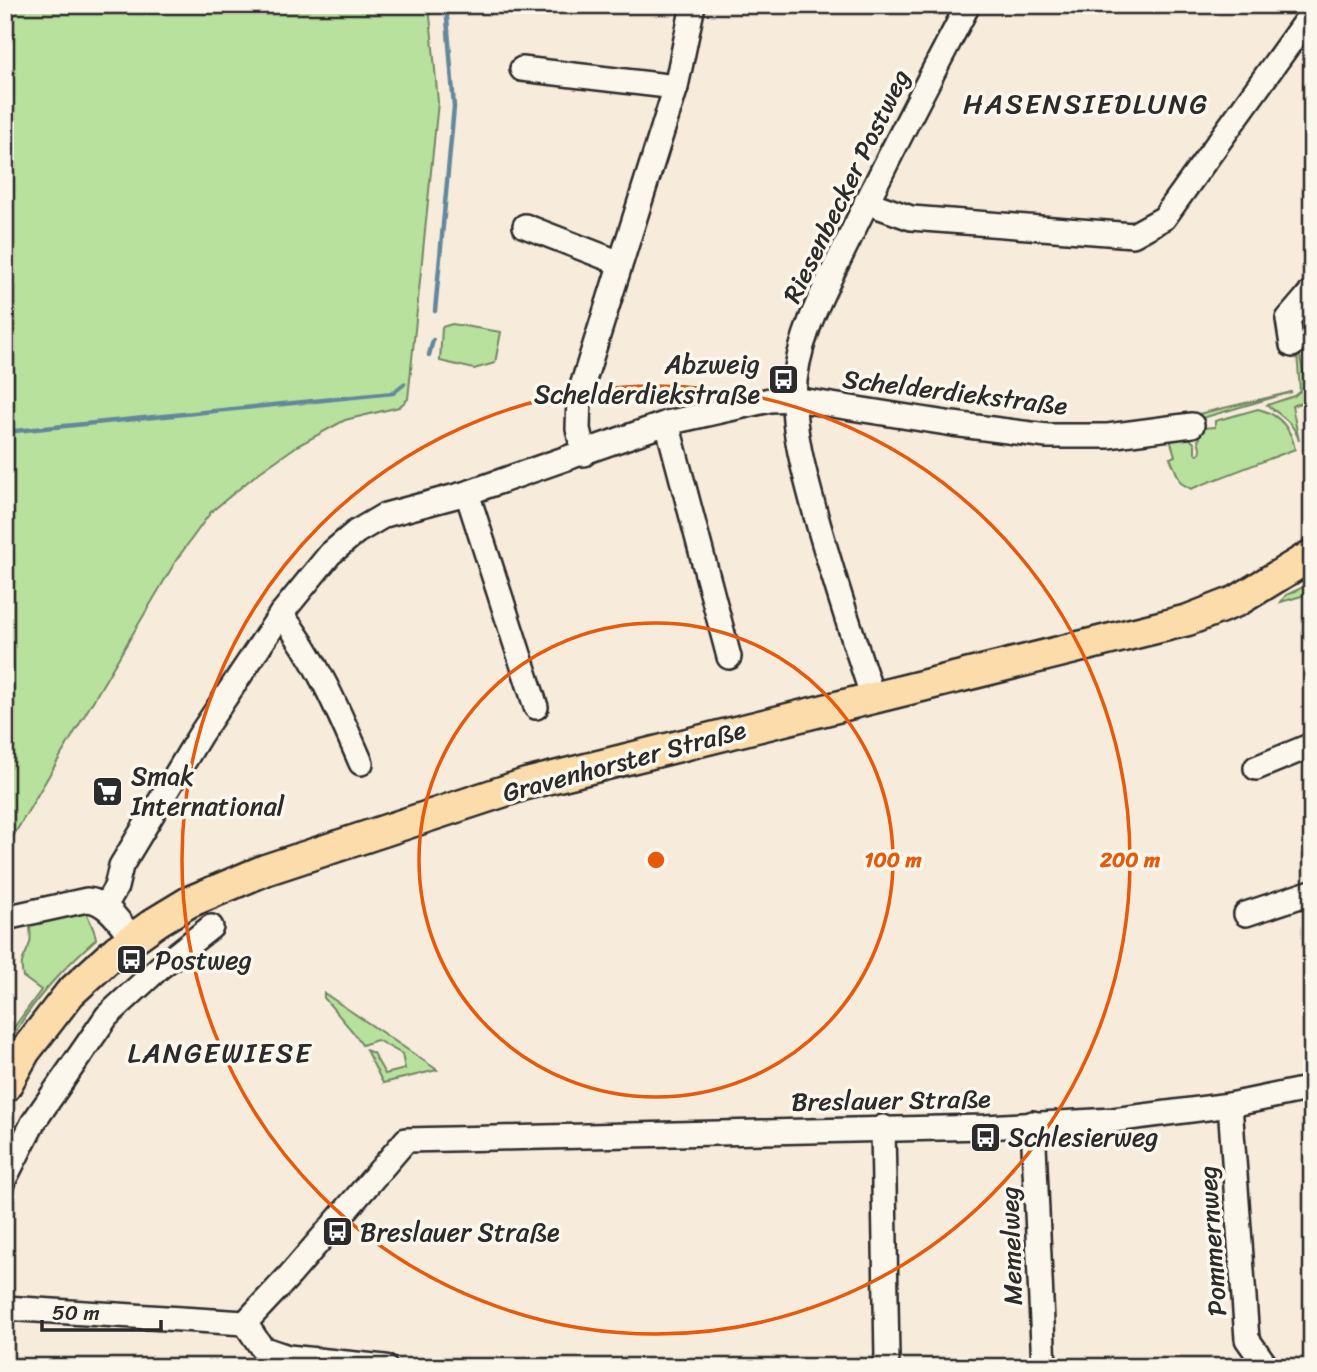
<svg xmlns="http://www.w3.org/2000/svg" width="1317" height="1372" font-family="Sriracha,sans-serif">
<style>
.green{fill:#b8e19d;stroke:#728664;stroke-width:2}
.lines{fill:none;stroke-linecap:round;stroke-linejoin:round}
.stream{stroke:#62889c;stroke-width:4.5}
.minor-casing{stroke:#2b2b2b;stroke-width:28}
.major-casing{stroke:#2b2b2b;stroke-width:35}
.minor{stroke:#fbf7ec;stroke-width:23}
.major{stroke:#fddcac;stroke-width:30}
.ring{fill:none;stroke:#e8590c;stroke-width:3.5}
.labels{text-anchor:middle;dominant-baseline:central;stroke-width:7;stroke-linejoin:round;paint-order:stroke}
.street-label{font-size:26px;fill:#2b2b2b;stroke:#fbf7ec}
.poi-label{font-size:26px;fill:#2b2b2b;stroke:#fbf7ec;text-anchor:start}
.neighbourhood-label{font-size:28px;letter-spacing:2px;fill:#2b2b2b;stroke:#fbf7ec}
.centre{fill:#e8590c;stroke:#fbf7ec;stroke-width:3.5}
.ring-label{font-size:21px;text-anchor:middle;font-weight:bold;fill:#e8590c;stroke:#fbf7ec;stroke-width:7;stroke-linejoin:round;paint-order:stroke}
</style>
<rect width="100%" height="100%" fill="#f7ebdb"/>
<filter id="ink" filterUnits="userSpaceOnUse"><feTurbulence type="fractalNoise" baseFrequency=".0143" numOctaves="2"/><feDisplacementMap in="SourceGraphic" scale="14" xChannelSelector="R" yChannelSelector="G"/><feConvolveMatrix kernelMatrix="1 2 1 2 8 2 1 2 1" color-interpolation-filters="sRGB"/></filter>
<g filter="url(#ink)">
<g class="green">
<path d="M 5,5 L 429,5 L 438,102 L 408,399 L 399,407 L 345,420 L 297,446 L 257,474 L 211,512 L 177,559 L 5,850 Z"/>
<path d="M 452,324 L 501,332 L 495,363 L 474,369 L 440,361 L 442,327 Z"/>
<path d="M 1297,352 L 1299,352 L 1309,400 L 1292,406 L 1299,441 C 1294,422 1280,415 1267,405 L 1294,396 L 1300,391 Z"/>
<path d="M 1292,392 L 1192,421 L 1190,416 Z"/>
<path d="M 1258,409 C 1279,414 1291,429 1295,449 L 1191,489 L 1181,483 L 1170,458 L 1175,456 L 1170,439 L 1182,433 L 1184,439 L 1190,439 L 1195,444 L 1195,453 L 1198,455 L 1201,451 L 1198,440 L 1200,438 L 1196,434 L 1194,436 L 1188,434 L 1188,429 L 1215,427 L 1215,421 Z"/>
<path d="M 1312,583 L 1312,593 L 1281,602 L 1286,595 Z"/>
<path d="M 83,904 C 86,914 96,932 96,939 C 60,971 28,1005 6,1049 L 5,1040 L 41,990 L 23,977 C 19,958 25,959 30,943 C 32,934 29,928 30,919 Z"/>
<path d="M 324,993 L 433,1067 L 437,1070 L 383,1083 L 366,1050 L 373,1053 L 385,1074 L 405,1069 L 402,1054 L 377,1040 L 362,1045 L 353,1032 L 324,998 Z"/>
</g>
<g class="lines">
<g class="stream">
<path d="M 435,311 L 454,107 L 446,5"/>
<path d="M 429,355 L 433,340"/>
<path d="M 5,432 L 393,393 L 404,384"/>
</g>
<defs>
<g id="minor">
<path d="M 522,69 L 676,87"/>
<path d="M 866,202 L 911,218 L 1133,235 L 1164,218 L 1312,12"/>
<path d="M 525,226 L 620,263"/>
<path d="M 1292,345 L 1288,319 L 1312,291"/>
<path d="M 667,423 L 729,657"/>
<path d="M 584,454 L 578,429 L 579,396 L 676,87 L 693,5"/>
<path d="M 467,493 L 536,707"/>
<path d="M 281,614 C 316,658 339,712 361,763"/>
<path d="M 873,698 C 853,638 833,577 816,516 C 806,478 793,436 794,396 C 795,339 826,287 850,237 C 887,159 928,82 968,5"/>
<path d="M 1256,768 L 1312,745"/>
<path d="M 105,906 L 116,887 L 121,866 L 200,735 L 281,614 L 330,554 L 356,532 L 385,515 L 467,493 L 667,423 L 770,400 L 794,399 L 953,424 L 1047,436 L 1108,436 L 1192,425"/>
<path d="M 1246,914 L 1312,892"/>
<path d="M 5,918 L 87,900 C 107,901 120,923 132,938"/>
<path d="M 1230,1105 L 1247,1339 L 1267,1367"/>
<path d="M 1033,1123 L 1044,1367"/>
<path d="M 5,1178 L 33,1123 L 107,1016 L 159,968 L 211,927"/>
<path d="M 5,1308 L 245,1323 L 290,1275 L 406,1140 L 985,1127 L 1113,1120 L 1230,1105 L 1312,1088"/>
<path d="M 245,1323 L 262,1348 L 288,1357 L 385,1367"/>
<path d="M 882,1367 L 887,1359 L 883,1127"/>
</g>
<path id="major" d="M 5,1087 L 25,1051 L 70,993 L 117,950 L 156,922 L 189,902 L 265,870 L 526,784 L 1188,620 L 1237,601 L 1312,555"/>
</defs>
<use href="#minor" class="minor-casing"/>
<use href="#major" class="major-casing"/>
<use href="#minor" class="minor"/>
<use href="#major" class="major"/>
</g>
</g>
<g class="ring">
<circle cx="656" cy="860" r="237"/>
<circle cx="656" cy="860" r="474"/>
</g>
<defs>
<symbol id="bus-square" viewBox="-11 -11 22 22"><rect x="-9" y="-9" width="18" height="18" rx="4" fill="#2b2b2b" stroke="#fbf7ec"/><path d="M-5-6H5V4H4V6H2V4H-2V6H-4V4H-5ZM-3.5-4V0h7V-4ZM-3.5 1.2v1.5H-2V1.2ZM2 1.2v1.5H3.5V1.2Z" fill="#fff"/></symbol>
<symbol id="supermarket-square" viewBox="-11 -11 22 22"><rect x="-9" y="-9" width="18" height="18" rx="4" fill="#2b2b2b" stroke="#fbf7ec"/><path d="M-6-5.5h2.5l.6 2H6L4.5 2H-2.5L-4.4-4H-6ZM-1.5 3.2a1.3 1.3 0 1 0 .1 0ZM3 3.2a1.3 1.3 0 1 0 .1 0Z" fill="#fff"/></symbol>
</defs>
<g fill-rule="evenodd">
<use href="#bus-square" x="766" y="362" width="35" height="35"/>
<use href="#supermarket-square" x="90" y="774" width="35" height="35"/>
<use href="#bus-square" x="114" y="942" width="35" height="35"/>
<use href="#bus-square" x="968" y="1120" width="35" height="35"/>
<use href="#bus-square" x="320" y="1214" width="35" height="35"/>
</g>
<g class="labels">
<g class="street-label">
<text transform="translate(846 186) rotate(-64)">Riesenbecker Postweg</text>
<text transform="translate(955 392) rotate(7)">Schelderdiekstraße</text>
<text transform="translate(624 761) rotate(-15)">Gravenhorster Straße</text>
<text transform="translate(891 1100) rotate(-1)">Breslauer Straße</text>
<text transform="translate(1212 1241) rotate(-94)">Pommernweg</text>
<text transform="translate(1011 1246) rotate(-92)">Memelweg</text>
</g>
<g class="poi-label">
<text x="760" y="364" text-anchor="end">Abzweig<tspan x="760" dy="30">Schelderdiekstraße</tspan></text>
<text x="131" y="776">Smak<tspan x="131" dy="30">International</tspan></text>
<text x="155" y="960">Postweg</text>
<text x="1008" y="1137">Schlesierweg</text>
<text x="360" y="1232">Breslauer Straße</text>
</g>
<g class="neighbourhood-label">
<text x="1086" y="103">HASENSIEDLUNG</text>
<text x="220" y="1052">LANGEWIESE</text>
</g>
</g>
<circle cx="656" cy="860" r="10" class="centre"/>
<g class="ring-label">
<text x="893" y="867">100 m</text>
<text x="1130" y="867">200 m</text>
</g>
<rect width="1317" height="1372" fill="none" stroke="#fbf7ec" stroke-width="28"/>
<rect x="14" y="14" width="1289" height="1344" fill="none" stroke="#2b2b2b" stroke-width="2.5" filter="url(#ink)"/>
<path d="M42 1320v10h119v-10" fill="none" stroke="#2b2b2b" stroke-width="3.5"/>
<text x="52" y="1320" font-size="21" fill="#2b2b2b" stroke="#fbf7ec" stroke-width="5" paint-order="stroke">50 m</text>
</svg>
